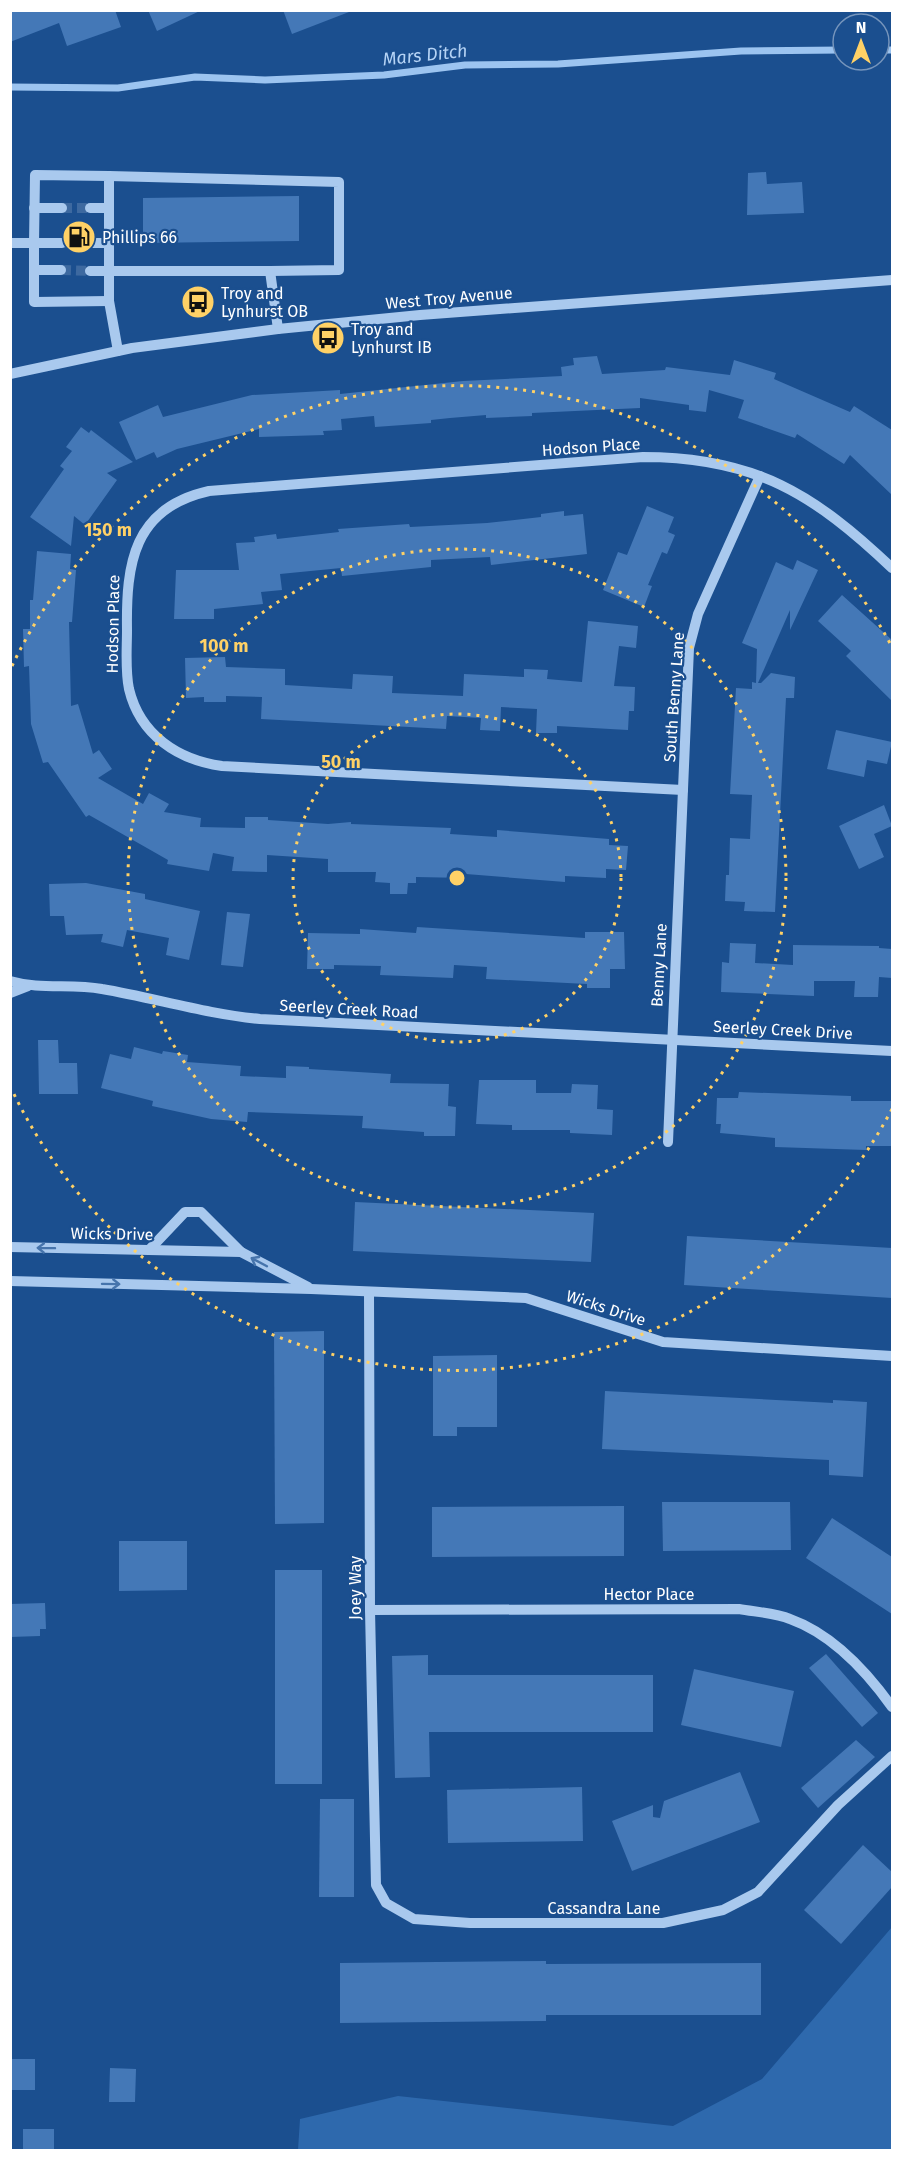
<svg xmlns="http://www.w3.org/2000/svg" width="903" height="2161" font-family="'Fira Sans',sans-serif">
<style>
.green{fill:#2e69ad}
.lines{fill:none;stroke-linecap:round;stroke-linejoin:round}
.stream{stroke:#9cc4f0;stroke-width:7}
.building{fill:#4478b7}
.minor-tunnel{stroke:#3d69a0;stroke-width:10;stroke-dasharray:10 5;stroke-linecap:butt}
.minor{stroke:#a9c9ee;stroke-width:10}
.oneway{stroke:#4674ac}
.ring{fill:none;stroke:#ffd166;stroke-width:3;stroke-dasharray:3 6}
.labels{text-anchor:middle;dominant-baseline:central;stroke-width:4.5;stroke-linejoin:round;paint-order:stroke}
.poi-label{font-size:16px;fill:#fff;stroke:#1b4f8f;text-anchor:start}
.street-label{font-size:16px;fill:#fff;stroke:#1b4f8f}
.water-label{font-size:18px;font-style:italic;fill:#b5d3f5;stroke:#1b4f8f}
.centre{fill:#ffd166;stroke:#1b4f8f;stroke-width:3}
.ring-label{font-size:18px;text-anchor:middle;font-weight:bold;fill:#ffd166;stroke:#1b4f8f;stroke-width:4.5;stroke-linejoin:round;paint-order:stroke}
</style>
<rect width="100%" height="100%" fill="#1b4f8f"/>
<path class="green" d="M 892,1927 L 892,2150 L 298,2150 L 300,2119 L 398,2096 L 673,2126 L 762,2079 Z"/>
<g class="lines">
<g class="stream">
<path d="M 879,50 L 892,50"/>
<path d="M 10,87 L 118,88 L 195,77 L 265,80 L 384,75 L 465,65 L 558,64 L 741,51 L 843,50"/>
</g>
</g>
<g class="building">
<path d="M 10,10 L 115,10 L 121,27 L 67,46 L 59,23 L 10,42 Z"/>
<path d="M 148,10 L 202,10 L 157,31 Z"/>
<path d="M 283,10 L 348,10 L 349,12 L 292,34 Z"/>
<path d="M 766,172 L 767,184 L 802,182 L 804,213 L 747,215 L 748,173 Z"/>
<path d="M 299,196 L 299,241 L 143,243 L 143,198 Z"/>
<path d="M 597,356 L 602,374 L 665,370 L 666,367 L 730,375 L 734,360 L 776,373 L 774,379 L 850,412 L 854,406 L 892,430 L 892,495 L 850,455 L 844,464 L 797,434 L 795,438 L 738,418 L 744,400 L 709,390 L 706,412 L 689,410 L 689,405 L 640,398 L 640,408 L 532,413 L 532,416 L 486,418 L 486,415 L 450,418 L 431,420 L 431,423 L 375,427 L 374,416 L 341,419 L 342,430 L 323,431 L 324,435 L 259,437 L 259,429 L 177,449 L 157,458 L 154,452 L 136,460 L 119,422 L 158,405 L 163,417 L 252,395 L 340,390 L 340,394 L 463,381 L 562,376 L 561,367 L 574,365 L 573,358 Z"/>
<path d="M 81,427 L 89,433 L 91,430 L 133,462 L 107,473 L 117,480 L 85,525 L 74,516 L 71,546 L 30,517 L 64,469 L 60,466 L 72,451 L 66,447 Z"/>
<path d="M 647,506 L 674,517 L 668,532 L 675,535 L 667,554 L 662,552 L 648,585 L 652,586 L 644,607 L 603,590 L 618,552 L 627,555 Z"/>
<path d="M 564,511 L 564,516 L 583,514 L 587,554 L 491,565 L 490,557 L 431,560 L 431,567 L 342,576 L 341,568 L 280,574 L 282,590 L 261,592 L 263,604 L 214,609 L 214,619 L 174,619 L 176,570 L 239,570 L 236,543 L 255,542 L 254,537 L 276,534 L 277,539 L 339,532 L 338,529 L 409,524 L 410,527 L 487,523 L 541,517 L 541,514 Z"/>
<path d="M 37,551 L 71,554 L 70,569 L 76,570 L 72,622 L 69,622 L 71,706 L 78,704 L 93,754 L 99,750 L 112,769 L 98,778 L 143,804 L 149,793 L 169,804 L 164,812 L 201,818 L 200,827 L 245,828 L 245,817 L 268,817 L 268,820 L 328,824 L 351,822 L 351,824 L 451,828 L 450,834 L 497,837 L 497,830 L 609,839 L 609,845 L 628,846 L 626,870 L 606,869 L 606,878 L 565,876 L 565,882 L 466,874 L 466,878 L 416,877 L 416,883 L 408,883 L 407,894 L 390,894 L 390,883 L 375,882 L 376,872 L 328,872 L 328,859 L 267,855 L 267,872 L 232,871 L 234,857 L 213,853 L 209,871 L 167,864 L 168,860 L 89,815 L 86,817 L 48,762 L 43,763 L 31,724 L 29,666 L 24,667 L 23,629 L 30,629 L 30,600 L 33,600 Z"/>
<path d="M 797,560 L 818,570 L 790,630 L 790,610 L 758,683 L 761,683 L 771,673 L 795,677 L 794,698 L 786,698 L 775,912 L 744,911 L 745,902 L 725,901 L 726,875 L 729,875 L 730,838 L 750,839 L 752,795 L 730,794 L 736,688 L 752,689 L 752,682 L 756,683 L 757,649 L 742,643 L 776,562 L 793,570 Z"/>
<path d="M 842,595 L 892,640 L 892,701 L 846,656 L 851,651 L 818,621 Z"/>
<path d="M 588,621 L 638,626 L 636,648 L 619,646 L 614,686 L 635,687 L 634,711 L 629,711 L 628,730 L 557,726 L 557,733 L 536,733 L 537,709 L 501,707 L 500,731 L 480,730 L 481,718 L 447,716 L 446,729 L 261,719 L 262,697 L 226,696 L 226,702 L 204,702 L 204,697 L 186,698 L 185,658 L 225,657 L 226,667 L 285,669 L 285,685 L 352,689 L 353,674 L 393,676 L 392,693 L 463,696 L 464,674 L 524,677 L 524,669 L 548,670 L 547,679 L 582,682 Z"/>
<path d="M 836,730 L 892,742 L 887,764 L 867,760 L 864,777 L 827,769 Z"/>
<path d="M 884,805 L 892,826 L 874,834 L 884,857 L 859,869 L 839,826 Z"/>
<path d="M 86,883 L 145,894 L 145,899 L 200,911 L 189,960 L 166,955 L 169,938 L 127,930 L 123,947 L 101,942 L 103,934 L 66,935 L 64,916 L 50,916 L 49,884 Z"/>
<path d="M 227,912 L 250,914 L 243,967 L 221,965 Z"/>
<path d="M 417,927 L 585,938 L 585,932 L 624,932 L 625,969 L 610,969 L 610,988 L 587,988 L 587,984 L 486,979 L 487,967 L 454,965 L 453,978 L 380,975 L 381,966 L 334,965 L 334,969 L 307,969 L 308,933 L 360,934 L 360,929 L 416,933 Z"/>
<path d="M 730,943 L 756,944 L 755,963 L 793,965 L 793,945 L 879,946 L 879,948 L 892,949 L 892,978 L 879,977 L 878,997 L 854,997 L 855,981 L 814,981 L 814,996 L 721,992 L 722,962 L 729,963 Z"/>
<path d="M 38,1040 L 58,1040 L 59,1063 L 77,1063 L 78,1094 L 39,1094 Z"/>
<path d="M 134,1047 L 162,1054 L 163,1051 L 188,1055 L 187,1062 L 241,1066 L 240,1076 L 286,1078 L 286,1066 L 309,1067 L 309,1069 L 391,1074 L 390,1083 L 449,1084 L 448,1106 L 456,1107 L 455,1136 L 424,1136 L 424,1132 L 362,1128 L 363,1116 L 248,1112 L 247,1122 L 211,1119 L 152,1106 L 153,1101 L 101,1088 L 110,1054 L 131,1059 Z"/>
<path d="M 479,1080 L 536,1080 L 536,1093 L 571,1093 L 572,1084 L 598,1085 L 597,1109 L 613,1110 L 612,1135 L 570,1133 L 570,1130 L 512,1130 L 512,1125 L 476,1124 Z"/>
<path d="M 739,1092 L 851,1096 L 851,1101 L 892,1101 L 892,1146 L 866,1146 L 866,1150 L 775,1147 L 775,1138 L 720,1133 L 721,1124 L 716,1124 L 717,1098 L 738,1098 Z"/>
<path d="M 355,1202 L 594,1213 L 591,1262 L 353,1251 Z"/>
<path d="M 687,1236 L 892,1248 L 892,1298 L 684,1285 Z"/>
<path d="M 324,1331 L 324,1523 L 275,1524 L 274,1332 Z"/>
<path d="M 497,1355 L 497,1427 L 457,1427 L 457,1436 L 433,1436 L 433,1356 Z"/>
<path d="M 605,1391 L 833,1403 L 833,1400 L 867,1402 L 863,1477 L 829,1475 L 829,1460 L 602,1449 Z"/>
<path d="M 662,1502 L 790,1502 L 791,1550 L 663,1551 Z"/>
<path d="M 624,1506 L 624,1556 L 432,1557 L 432,1507 Z"/>
<path d="M 832,1518 L 892,1557 L 892,1614 L 806,1558 Z"/>
<path d="M 119,1541 L 187,1541 L 187,1590 L 119,1591 Z"/>
<rect x="275" y="1570" width="47" height="214"/>
<path d="M 45,1603 L 46,1629 L 40,1629 L 40,1636 L 10,1637 L 10,1604 Z"/>
<path d="M 826,1654 L 878,1713 L 862,1727 L 809,1668 Z"/>
<path d="M 428,1655 L 428,1675 L 653,1675 L 653,1732 L 429,1732 L 430,1777 L 395,1778 L 392,1656 Z"/>
<path d="M 694,1669 L 794,1691 L 781,1747 L 681,1725 Z"/>
<path d="M 856,1740 L 875,1757 L 818,1808 L 801,1788 Z"/>
<path d="M 740,1772 L 760,1822 L 632,1871 L 612,1821 L 653,1805 L 653,1817 L 660,1818 L 664,1801 Z"/>
<path d="M 582,1787 L 583,1841 L 448,1843 L 447,1790 Z"/>
<path d="M 320,1799 L 354,1799 L 354,1897 L 319,1897 Z"/>
<path d="M 863,1845 L 892,1872 L 892,1887 L 841,1944 L 804,1910 Z"/>
<path d="M 546,1961 L 546,1964 L 761,1963 L 761,2015 L 546,2015 L 546,2021 L 340,2023 L 340,1963 Z"/>
<rect x="10" y="2059" width="25" height="31"/>
<path d="M 110,2068 L 136,2069 L 135,2102 L 109,2102 Z"/>
<rect x="23" y="2129" width="31" height="22"/>
</g>
<g class="lines">
<g class="minor-tunnel">
<path d="M 62,208 L 90,208"/>
<path d="M 62,243 L 90,243"/>
<path d="M 61,270 L 90,271"/>
</g>
<g class="minor">
<path d="M 109,176 L 339,182 L 339,270 L 270,271"/>
<path d="M 34,208 L 62,208"/>
<path d="M 90,208 L 109,208"/>
<path d="M 10,243 L 34,243 L 34,302 L 109,301"/>
<path d="M 62,243 L 34,243 L 35,175 L 109,176 L 109,301 L 118,351"/>
<path d="M 90,243 L 109,243"/>
<path d="M 34,270 L 61,270"/>
<path d="M 90,271 L 270,271 L 278,329"/>
<path d="M 10,374 L 132,348 L 278,329 L 420,315 L 892,280"/>
<path d="M 683,790 L 222,766 C 178,760 140,735 129,689 C 125,670 127,649 127,630 C 126,564 133,508 209,491 L 643,457 C 755,457 814,494 892,568"/>
<path d="M 10,981 C 41,990 71,983 102,989 C 155,998 206,1014 260,1019 L 892,1051"/>
<path d="M 10,993 L 28,986"/>
<path d="M 668,1142 L 689,648 L 698,614 L 760,476"/>
<path d="M 10,1247 L 241,1252 L 308,1287"/>
<path d="M 150,1249 L 185,1212 L 201,1212 L 241,1252"/>
<path d="M 10,1281 L 311,1289 L 526,1298 L 663,1342 L 892,1356"/>
<path d="M 369,1292 L 370,1610 L 376,1885 L 386,1903 L 414,1919 L 470,1923 L 663,1923 L 723,1910 L 758,1892 L 838,1805 L 892,1756"/>
<path d="M 370,1610 L 739,1609 C 756,1612 775,1613 790,1619 C 832,1634 867,1672 892,1707"/>
</g>
</g>
<defs><path id="oneway-shaft" d="M-6 0H5M1.5-3L5.5 0L1.5 3" fill="none" stroke-width="1.6" stroke-linecap="round" stroke-linejoin="round" transform="scale(1.5)"/></defs>
<g class="oneway">
<use href="#oneway-shaft" transform="translate(46 1248) rotate(-179)"/>
<use href="#oneway-shaft" transform="translate(259 1262) rotate(-152)"/>
<use href="#oneway-shaft" transform="translate(111 1284) rotate(1)"/>
</g>
<g class="ring">
<circle cx="457" cy="878" r="164"/>
<circle cx="457" cy="878" r="329"/>
<path d="M892 1109A493 493 0 0 1 12 1090M12 666A493 493 0 0 1 892 647"/>
</g>
<defs>
<symbol id="fuel-disc" viewBox="-11 -11 22 22"><circle r="9.5" fill="#ffd166" stroke="#1b4f8f"/><path d="M-5.5-6h7V0h2V4h1.3V-2.5L3-4.5l.8-.8L6-3V5H2.5V1h-1V6h-7ZM-4.2-4.7v3.2H.2V-4.7Z" fill="#111"/></symbol>
<symbol id="bus-disc" viewBox="-11 -11 22 22"><circle r="9.5" fill="#ffd166" stroke="#1b4f8f"/><path d="M-5-6H5V4H4V6H2V4H-2V6H-4V4H-5ZM-3.5-4V0h7V-4ZM-3.5 1.2v1.5H-2V1.2ZM2 1.2v1.5H3.5V1.2Z" fill="#111"/></symbol>
</defs>
<g fill-rule="evenodd">
<use href="#fuel-disc" x="60" y="218" width="38" height="38"/>
<use href="#bus-disc" x="179" y="283" width="38" height="38"/>
<use href="#bus-disc" x="309" y="319" width="38" height="38"/>
</g>
<g class="labels">
<g class="poi-label">
<text x="102" y="237">Phillips 66</text>
<text x="221" y="293">Troy and<tspan x="221" dy="18">Lynhurst OB</tspan></text>
<text x="351" y="329">Troy and<tspan x="351" dy="18">Lynhurst IB</tspan></text>
</g>
<g class="street-label">
<text transform="translate(449 298) rotate(-5)">West Troy Avenue</text>
<text transform="translate(591 447) rotate(-4)">Hodson Place</text>
<text transform="translate(113 624) rotate(-89)">Hodson Place</text>
<text transform="translate(674 697) rotate(-86)">South Benny Lane</text>
<text transform="translate(659 965) rotate(-87)">Benny Lane</text>
<text transform="translate(349 1009) rotate(3)">Seerley Creek Road</text>
<text transform="translate(783 1030) rotate(3)">Seerley Creek Drive</text>
<text transform="translate(112 1234) rotate(1)">Wicks Drive</text>
<text transform="translate(606 1308) rotate(18)">Wicks Drive</text>
<text transform="translate(355 1588) rotate(-90)">Joey Way</text>
<text x="649" y="1594">Hector Place</text>
<text x="604" y="1908">Cassandra Lane</text>
</g>
<g class="water-label">
<text transform="translate(425 55) rotate(-6)">Mars Ditch</text>
</g>
</g>
<circle cx="457" cy="878" r="9" class="centre"/>
<g class="ring-label">
<text x="108" y="536">150 m</text>
<text x="224" y="652">100 m</text>
<text x="341" y="768">50 m</text>
</g>
<rect width="903" height="2161" fill="none" stroke="#ffffff" stroke-width="24"/>
<g transform="translate(861 42)"><circle r="28" fill="#1b4f8f" stroke="#7695bc" stroke-width="1.5"/>
<path d="M0-4.5L10 22L0 15L-10 22Z" fill="#ffd166"/>
<text y="-9" font-size="16" font-weight="bold" text-anchor="middle" fill="#ffffff">N</text>
</g>
</svg>
